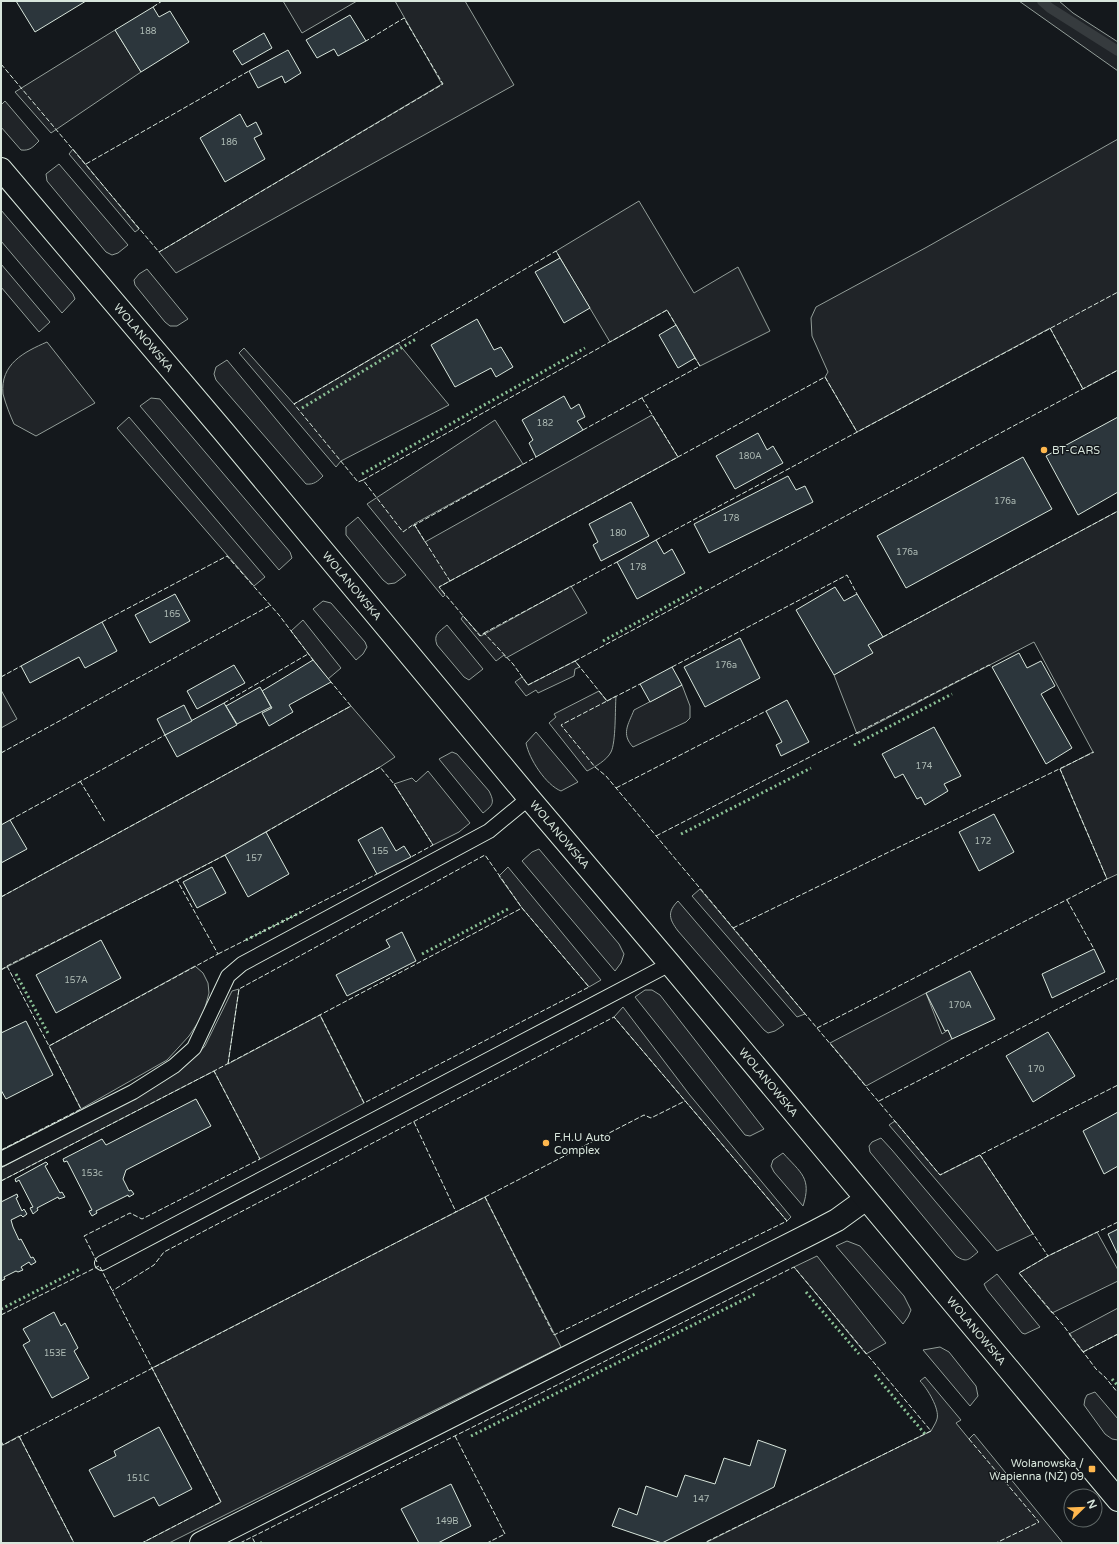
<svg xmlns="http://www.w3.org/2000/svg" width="1119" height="1544" font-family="'Varela Round',sans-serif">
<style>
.green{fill:#202428;stroke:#939e99}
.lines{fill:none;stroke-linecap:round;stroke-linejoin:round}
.stream{stroke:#363b3e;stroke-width:10}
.building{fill:#2c363c;stroke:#d8e6dc}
.lane-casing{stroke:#d8e6dc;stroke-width:16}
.street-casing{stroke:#d8e6dc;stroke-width:24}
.primary-casing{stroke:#d8e6dc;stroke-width:24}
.lane{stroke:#14181c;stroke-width:14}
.street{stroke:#14181c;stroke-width:22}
.primary{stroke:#14181c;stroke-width:22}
.hedge{stroke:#8ac095;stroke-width:3;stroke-dasharray:2 3;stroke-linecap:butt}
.fence{stroke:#d8e6dc;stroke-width:1;stroke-dasharray:5 2;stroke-linecap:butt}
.poi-dot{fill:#ffb74d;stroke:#14181c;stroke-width:1.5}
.labels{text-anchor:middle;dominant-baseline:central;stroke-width:3;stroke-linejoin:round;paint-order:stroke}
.number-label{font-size:9px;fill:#adbab4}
.street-label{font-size:11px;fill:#d8e6dc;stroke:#14181c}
.poi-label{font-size:11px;fill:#d8e6dc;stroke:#14181c;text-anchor:start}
</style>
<rect width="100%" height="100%" fill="#14181c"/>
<g class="green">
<path d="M 283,1 L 357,1 L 302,33 Z"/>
<path d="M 395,1 L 465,1 L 514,85 L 176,273 L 159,252 L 442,84 Z"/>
<path d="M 1019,1 L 1059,1 L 1073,13 L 1118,42 L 1118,71 Z"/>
<path d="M 115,30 L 141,72 L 51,133 L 15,92 Z"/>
<path d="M 5,101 L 39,141 C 33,147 30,151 21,150 L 1,127 L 1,105 Z"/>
<path d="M 1118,139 L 1118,370 L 1083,389 L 1050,328 L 857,432 L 825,377 L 828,372 L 812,336 L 811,318 L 816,307 L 927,247 Z"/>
<path d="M 73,149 L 139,229 L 135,232 L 69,154 Z"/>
<path d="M 59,164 L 128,245 L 118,253 L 112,255 L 106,252 L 47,181 L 46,174 Z"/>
<path d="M 639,201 L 694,293 L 738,267 L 770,331 L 700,366 L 667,310 L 610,342 L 556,251 Z"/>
<path d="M 1,210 L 73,294 L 75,299 L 62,313 L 1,241 Z"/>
<path d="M 1,264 L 50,322 L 39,332 L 1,287 Z"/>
<path d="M 147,269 L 188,319 L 177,326 L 170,326 L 165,322 L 135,285 L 134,280 L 139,274 Z"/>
<path d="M 47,342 L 95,403 L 36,436 L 14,424 C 10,415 6,405 3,394 C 0,364 24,352 47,342 Z"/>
<path d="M 398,343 L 449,405 L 341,461 L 336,467 L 239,353 L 244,348 L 294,404 Z"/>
<path d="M 227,360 L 323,476 C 318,481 314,485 306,484 L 216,380 L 214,374 L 216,367 Z"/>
<path d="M 151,398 L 160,399 L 290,552 L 292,558 L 279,570 L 140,406 Z"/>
<path d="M 652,415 L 678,457 L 439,587 L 445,595 L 443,597 L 367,504 L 495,420 L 523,464 L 414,524 L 425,542 Z"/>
<path d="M 129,417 L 265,577 L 254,586 L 117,428 Z"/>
<path d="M 1118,511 L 1118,874 L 1107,879 L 1060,769 L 1093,752 L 1034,642 L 857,734 L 834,675 L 872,653 L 868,645 Z"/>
<path d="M 358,517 L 406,575 L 395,583 L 388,584 L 383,580 L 346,535 L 346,527 Z"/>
<path d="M 571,586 L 587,613 L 506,658 L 504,655 L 496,661 L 461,619 L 463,616 L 481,636 Z"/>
<path d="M 323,601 L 331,603 L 365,642 L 367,647 L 363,654 L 356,660 L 313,609 Z"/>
<path d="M 303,620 L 341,668 L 328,679 L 291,631 Z"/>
<path d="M 447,625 L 483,669 L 469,680 L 464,677 L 437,645 C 433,634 439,632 447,625 Z"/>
<path d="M 575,661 L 580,667 L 575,669 L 574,676 L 538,693 L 536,690 L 526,696 L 515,682 L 522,677 L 528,685 Z"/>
<path d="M 682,685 L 690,706 L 690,718 L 686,722 L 633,747 C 621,734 628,725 634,710 Z"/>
<path d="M 1,690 L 17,719 L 1,728 Z"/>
<path d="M 599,691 L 607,701 L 616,696 C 615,709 616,742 611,752 C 607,760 595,767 587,771 L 549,723 L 556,717 L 554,714 Z"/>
<path d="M 351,706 L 395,757 L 380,767 L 225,855 L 1,970 L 1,897 Z"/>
<path d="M 536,732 L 578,782 L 561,791 C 546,785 529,759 526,743 Z"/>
<path d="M 452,752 L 457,754 L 489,791 C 495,803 493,805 483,813 L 439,759 Z"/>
<path d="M 428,771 L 470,823 L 459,832 L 433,845 L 394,784 L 412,778 L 416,782 Z"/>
<path d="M 539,849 L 619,944 L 624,954 L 621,963 L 615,971 L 522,861 L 532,852 Z"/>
<path d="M 508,867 L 601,980 L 589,987 L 522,908 L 499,876 Z"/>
<path d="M 700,889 L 805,1014 L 797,1017 L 692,896 Z"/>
<path d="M 678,901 L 784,1025 L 775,1031 L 768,1033 L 764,1030 L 678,931 C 669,919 667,912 678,901 Z"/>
<path d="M 195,966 L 203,973 L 208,983 L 209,993 L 203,1015 L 189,1036 L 167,1060 L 81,1109 L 49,1046 Z"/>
<path d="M 239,989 L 228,1064 L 320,1015 L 364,1103 L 260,1159 L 214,1071 L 1,1181 L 1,1168 L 164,1081 L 193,1059 L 205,1046 L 232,991 Z"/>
<path d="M 645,990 L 652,990 L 660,995 L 764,1129 L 750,1136 L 745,1135 L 635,997 Z"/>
<path d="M 926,993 L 942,1034 L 948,1030 L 952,1039 L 866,1086 L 830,1043 Z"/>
<path d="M 623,1007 L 689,1094 L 791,1217 L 787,1221 L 614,1017 Z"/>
<path d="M 895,1121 L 940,1175 L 980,1155 L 1033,1234 L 997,1251 L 889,1125 Z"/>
<path d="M 881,1138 L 892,1150 L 978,1252 C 968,1260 967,1263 956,1256 L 870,1152 L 869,1146 L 872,1142 Z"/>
<path d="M 783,1153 C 801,1173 812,1178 803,1206 L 774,1172 L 771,1166 L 773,1160 Z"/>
<path d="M 485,1197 L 561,1347 L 169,1543 L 142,1543 L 221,1502 L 152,1368 Z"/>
<path d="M 1097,1232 L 1118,1270 L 1118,1281 L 1052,1313 L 1019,1273 L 1048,1256 Z"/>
<path d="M 847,1241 L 860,1246 L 904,1296 L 911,1310 L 908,1317 L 903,1324 L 836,1246 Z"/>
<path d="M 817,1256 L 886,1343 L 866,1354 L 794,1267 Z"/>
<path d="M 997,1274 L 1040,1327 L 1025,1334 L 1022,1333 L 987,1290 L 984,1284 Z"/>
<path d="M 1118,1308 L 1118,1334 L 1083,1352 L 1069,1334 Z"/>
<path d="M 940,1347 L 949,1352 L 976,1386 L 978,1396 L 970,1406 L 923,1350 Z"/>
<path d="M 925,1377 L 961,1420 L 956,1423 L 969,1439 L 974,1434 L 1063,1543 L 705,1543 L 931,1431 C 933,1427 936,1423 937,1419 C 940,1409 927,1388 920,1381 Z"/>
<path d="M 1095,1392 L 1118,1419 L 1118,1440 L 1112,1439 L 1105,1434 L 1084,1405 L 1085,1399 L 1087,1395 Z"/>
<path d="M 19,1436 L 74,1543 L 1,1543 L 1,1446 Z"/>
</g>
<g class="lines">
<path class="stream" d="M 1042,1 L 1050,8 L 1118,51"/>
</g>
<g class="building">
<path d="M 16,1 L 86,1 L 35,32 Z"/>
<path d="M 153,7 L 159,17 L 170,11 L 189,42 L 141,72 L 115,30 Z"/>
<path d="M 350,15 L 366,41 L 338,56 L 334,49 L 317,58 L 306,40 Z"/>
<path d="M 264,33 L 272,48 L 242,65 L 233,51 Z"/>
<path d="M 288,50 L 301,73 L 285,83 L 282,76 L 258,88 L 249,71 Z"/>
<path d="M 240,114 L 247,127 L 256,122 L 262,134 L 254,138 L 265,159 L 225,182 L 200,138 Z"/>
<path d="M 560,258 L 590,308 L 564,323 L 535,272 Z"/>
<path d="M 477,319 L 494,350 L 501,347 L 513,367 L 496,377 L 491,368 L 455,387 L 431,345 Z"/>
<path d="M 676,325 L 695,358 L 678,368 L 659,335 Z"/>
<path d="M 564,396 L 571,409 L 579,404 L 585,417 L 577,421 L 583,430 L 536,457 L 529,443 L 533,440 L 522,420 Z"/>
<path d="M 1118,417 L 1118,492 L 1078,515 L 1046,456 Z"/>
<path d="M 758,433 L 767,450 L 773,446 L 783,463 L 735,489 L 716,456 Z"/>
<path d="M 1023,457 L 1052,509 L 906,588 L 877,536 Z"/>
<path d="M 788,476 L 796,490 L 805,486 L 813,502 L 709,553 L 694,524 Z"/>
<path d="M 631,502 L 649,536 L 601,561 L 593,545 L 598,542 L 589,524 Z"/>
<path d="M 656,540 L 664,554 L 672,549 L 685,573 L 637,599 L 617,562 Z"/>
<path d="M 835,587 L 844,601 L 857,594 L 883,637 L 868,645 L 873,653 L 834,675 L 796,610 Z"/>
<path d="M 175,594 L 190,621 L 150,643 L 135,615 Z"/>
<path d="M 102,622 L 117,651 L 85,668 L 79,657 L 30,683 L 21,666 Z"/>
<path d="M 740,638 L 760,678 L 705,707 L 684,667 Z"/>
<path d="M 1019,653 L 1027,668 L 1041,661 L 1055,686 L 1041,694 L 1072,748 L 1046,764 L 992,667 Z"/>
<path d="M 313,660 L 331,682 L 289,705 L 293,712 L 269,726 L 262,713 L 272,708 L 262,691 Z"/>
<path d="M 234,665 L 245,683 L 197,709 L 187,691 Z"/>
<path d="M 672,667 L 682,685 L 650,702 L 640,684 Z"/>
<path d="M 260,687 L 271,707 L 237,724 L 226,706 Z"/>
<path d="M 787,700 L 809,742 L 781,756 L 776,745 L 782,742 L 766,711 Z"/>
<path d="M 224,703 L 237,725 L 177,757 L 165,735 Z"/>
<path d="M 184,705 L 192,721 L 165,735 L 157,719 Z"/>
<path d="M 934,727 L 961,776 L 944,784 L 948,791 L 925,805 L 921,797 L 917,799 L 903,774 L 895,778 L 882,754 Z"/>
<path d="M 994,814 L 1014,852 L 979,871 L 959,832 Z"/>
<path d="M 10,820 L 27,849 L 1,863 L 1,825 Z"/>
<path d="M 382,827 L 396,851 L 404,846 L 411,857 L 377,874 L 358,840 Z"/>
<path d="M 266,832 L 289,874 L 248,897 L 225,855 Z"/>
<path d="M 212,867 L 226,893 L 197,908 L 183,882 Z"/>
<path d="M 402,932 L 416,961 L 347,996 L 336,975 L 390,947 L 386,940 Z"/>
<path d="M 101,940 L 121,978 L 56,1013 L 36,975 Z"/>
<path d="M 1094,949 L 1105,972 L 1052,998 L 1042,974 Z"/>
<path d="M 970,971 L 995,1019 L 952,1039 L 948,1030 L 945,1031 L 926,993 Z"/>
<path d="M 26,1021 L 53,1075 L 6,1099 L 1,1090 L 1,1033 Z"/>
<path d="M 1048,1032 L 1075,1076 L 1033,1102 L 1006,1056 Z"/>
<path d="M 196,1099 L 211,1126 L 126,1170 L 123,1179 L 129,1191 L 131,1190 L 134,1194 L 129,1197 L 128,1195 L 96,1211 L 97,1213 L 92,1216 L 89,1211 L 92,1210 L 67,1161 L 64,1162 L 63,1159 L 102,1139 L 106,1145 Z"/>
<path d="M 1118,1112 L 1118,1166 L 1104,1174 L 1083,1131 Z"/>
<path d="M 46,1162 L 48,1164 L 45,1166 L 60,1193 L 62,1192 L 65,1197 L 59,1199 L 58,1197 L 37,1208 L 38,1210 L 33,1214 L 30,1208 L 33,1207 L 19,1180 L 16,1182 L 15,1179 Z"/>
<path d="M 17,1194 L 18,1197 L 16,1198 L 22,1211 L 24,1209 L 27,1214 L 23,1217 L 21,1215 L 11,1220 L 13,1227 L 19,1240 L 21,1239 L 31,1258 L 33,1257 L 36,1262 L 31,1265 L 29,1262 L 21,1267 L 23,1270 L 18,1272 L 16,1271 L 4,1277 L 5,1279 L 1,1281 L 1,1202 Z"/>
<path d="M 1118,1229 L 1118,1255 L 1108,1234 Z"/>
<path d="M 54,1312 L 61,1326 L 65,1323 L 78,1348 L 74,1351 L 89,1378 L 52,1398 L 23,1345 L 30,1341 L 23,1329 Z"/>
<path d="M 159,1427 L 192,1489 L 159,1506 L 154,1497 L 114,1517 L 89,1470 L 116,1456 L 114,1451 Z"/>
<path d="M 758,1440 L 786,1450 L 774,1487 L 662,1543 L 612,1526 L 619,1508 L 637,1515 L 646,1486 L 677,1497 L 685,1475 L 715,1484 L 724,1458 L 750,1466 Z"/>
<path d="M 451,1484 L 471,1526 L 438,1543 L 419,1543 L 401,1509 Z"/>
</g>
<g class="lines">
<defs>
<g id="lane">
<path d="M 1,1159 L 133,1092 L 174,1066 L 194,1048 L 228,976 L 242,964 L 489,831 L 529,798"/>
<path d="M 102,1263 L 670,964"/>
</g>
<path id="street" d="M 201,1543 L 816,1231 L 837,1220 L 866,1199"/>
<g id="primary">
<path id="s1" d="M 1,169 L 224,432 L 529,798 L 670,964 L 1118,1500"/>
</g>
</defs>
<use href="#lane" class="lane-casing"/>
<use href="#street" class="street-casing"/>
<use href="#primary" class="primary-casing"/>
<use href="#lane" class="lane"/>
<use href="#street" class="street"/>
<use href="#primary" class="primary"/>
<g class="hedge">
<path d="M 302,408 L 416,339"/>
<path d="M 362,474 L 585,348"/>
<path d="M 603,641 L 704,586"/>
<path d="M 854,745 L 952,694"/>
<path d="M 681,834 L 811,768"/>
<path d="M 246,940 L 301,912"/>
<path d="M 422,954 L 508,909"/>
<path d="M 16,974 L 49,1035"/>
<path d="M 806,1292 L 859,1354"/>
<path d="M 1,1309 L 80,1269"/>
<path d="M 875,1375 L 925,1434"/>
<path d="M 1112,1379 L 1118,1386"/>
<path d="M 471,1436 L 757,1293"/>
<path d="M 260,1542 L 261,1543"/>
</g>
<g class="fence">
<path d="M 153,7 L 162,1"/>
<path d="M 1,64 L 159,252 L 443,84 L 404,18 L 366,41"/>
<path d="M 86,164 L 249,71"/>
<path d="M 560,258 L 556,251 L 294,404 L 358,482 L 363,480 L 403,532 L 414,524 L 450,581 L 439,587 L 480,636 L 484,633 L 513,664 L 528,685 L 575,661 L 607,701 L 561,725 L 595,767 L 606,776 L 940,1175 L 1118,1085"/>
<path d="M 1050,328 L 1083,389"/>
<path d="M 642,398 L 678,457"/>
<path d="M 583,430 L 700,366 L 695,358"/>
<path d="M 363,480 L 667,310 L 676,325"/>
<path d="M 413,526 L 536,457"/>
<path d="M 656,540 L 1118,292"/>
<path d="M 450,581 L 825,377 L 857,432"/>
<path d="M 102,622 L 227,556 L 279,615 L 313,660"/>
<path d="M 484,633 L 617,562"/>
<path d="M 883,637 L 1118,511"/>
<path d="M 575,661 L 1118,370"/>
<path d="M 672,667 L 847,575 L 857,594"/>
<path d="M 1,677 L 21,666"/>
<path d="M 607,701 L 640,684"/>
<path d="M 224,703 L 308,654"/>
<path d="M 1,753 L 271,605"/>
<path d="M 80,781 L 105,822"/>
<path d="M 616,788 L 766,711"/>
<path d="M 10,820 L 165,735"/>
<path d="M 266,832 L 380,767 L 394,784 L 433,845 L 411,857"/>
<path d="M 656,836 L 989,665 L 992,667"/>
<path d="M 177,880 L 225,855"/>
<path d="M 1,897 L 351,706 L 331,682"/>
<path d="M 1067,900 L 1094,949"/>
<path d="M 733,928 L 1094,752"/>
<path d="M 218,954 L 377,874"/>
<path d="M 1,970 L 7,966 L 177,880 L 218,954 L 49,1046 L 7,966"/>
<path d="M 817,1028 L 1107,879 L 1060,769"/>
<path d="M 228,1064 L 239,989 L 485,855 L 522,908 L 589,987 L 364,1103 L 320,1015"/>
<path d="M 879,1101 L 1118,978"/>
<path d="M 414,1122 L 456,1212"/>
<path d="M 1,1150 L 81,1109 L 49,1046"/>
<path d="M 980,1155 L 1048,1256"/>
<path d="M 1,1181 L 214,1071 L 522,908"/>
<path d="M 485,1197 L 644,1115 L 651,1118 L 685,1101"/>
<path d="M 1118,1222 L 1048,1256 L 1019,1273 L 1063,1325 L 1096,1369 L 1105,1377 L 1118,1393"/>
<path d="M 97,1262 L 84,1236 L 130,1213 L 142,1219 L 260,1159 L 214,1071"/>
<path d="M 100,1267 L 221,1502 L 142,1543"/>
<path d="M 1,1315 L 99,1266"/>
<path d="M 1083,1352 L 1118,1334"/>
<path d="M 19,1436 L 74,1543"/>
<path d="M 455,1436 L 505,1534 L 487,1543"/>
<path d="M 969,1439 L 1039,1522 L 996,1543"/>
<path d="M 1,1441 L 3,1445 L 485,1197 L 554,1335 L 787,1221 L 614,1017 L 164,1252 L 154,1265 L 112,1291"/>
<path d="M 240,1543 L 252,1537"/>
<path d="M 255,1543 L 252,1537 L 794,1267 L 931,1431 L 704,1543"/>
</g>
</g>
<g class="poi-dot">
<circle cx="1044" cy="450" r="4"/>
<circle cx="546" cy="1143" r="4"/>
<rect x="1088" y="1465" width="8" height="8" rx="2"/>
</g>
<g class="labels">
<g class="number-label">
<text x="148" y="31">188</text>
<text x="229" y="142">186</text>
<text x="545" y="423">182</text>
<text x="750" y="456">180A</text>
<text x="1005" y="501">176a</text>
<text x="731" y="518">178</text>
<text x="618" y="533">180</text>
<text x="907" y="552">176a</text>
<text x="638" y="567">178</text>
<text x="172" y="614">165</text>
<text x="726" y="665">176a</text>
<text x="924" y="766">174</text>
<text x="983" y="841">172</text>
<text x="380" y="851">155</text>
<text x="254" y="858">157</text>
<text x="76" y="980">157A</text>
<text x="960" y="1005">170A</text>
<text x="1036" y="1069">170</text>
<text x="92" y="1173">153c</text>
<text x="55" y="1353">153E</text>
<text x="138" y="1478">151C</text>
<text x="701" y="1499">147</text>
<text x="447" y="1521">149B</text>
</g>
<g class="street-label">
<text stroke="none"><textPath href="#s1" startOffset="221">WOLANOWSKA</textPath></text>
<text stroke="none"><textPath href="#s1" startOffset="545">WOLANOWSKA</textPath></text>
<text stroke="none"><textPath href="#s1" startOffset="869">WOLANOWSKA</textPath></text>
<text stroke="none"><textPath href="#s1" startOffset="1193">WOLANOWSKA</textPath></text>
<text stroke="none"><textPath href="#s1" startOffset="1517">WOLANOWSKA</textPath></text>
</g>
<g class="poi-label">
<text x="1052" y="450">BT-CARS</text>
<text x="554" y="1137">F.H.U Auto<tspan x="554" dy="13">Complex</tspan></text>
<text x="1084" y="1463" text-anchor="end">Wolanowska /<tspan x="1084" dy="13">Wapienna (NŻ) 09</tspan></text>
</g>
</g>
<rect width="1119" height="1544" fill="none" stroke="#d8e6dc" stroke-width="4"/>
<g transform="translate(1083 1508) rotate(67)"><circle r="19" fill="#14181c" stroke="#626a69"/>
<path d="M0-3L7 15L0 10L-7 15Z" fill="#ffb74d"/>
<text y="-6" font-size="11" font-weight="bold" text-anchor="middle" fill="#d8e6dc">N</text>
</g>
</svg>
